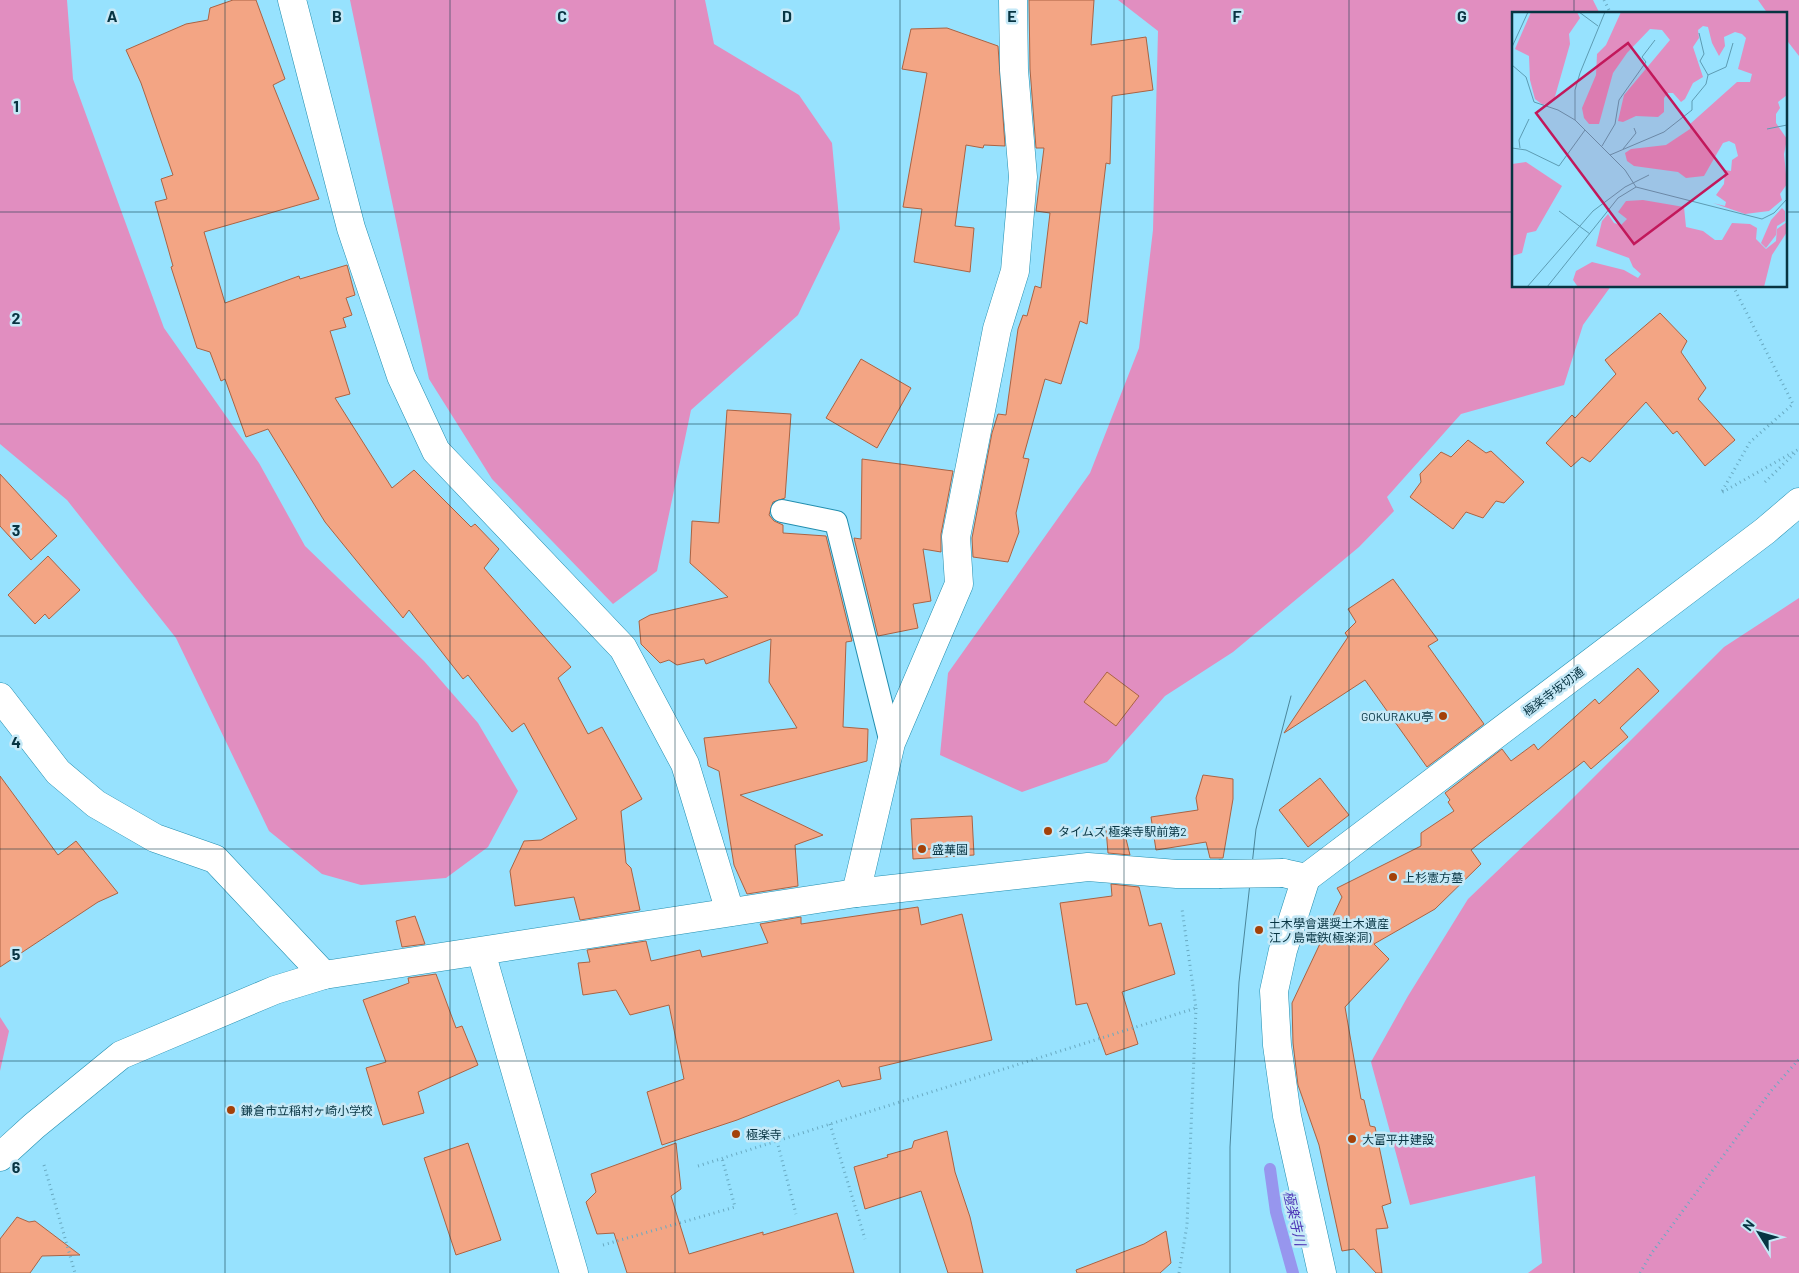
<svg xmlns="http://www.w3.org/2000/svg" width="1799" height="1273" font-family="Barlow,'Noto Sans JP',sans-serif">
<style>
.green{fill:#e18ec0}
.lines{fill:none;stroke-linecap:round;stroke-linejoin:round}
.stream{stroke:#9796ee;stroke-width:12}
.building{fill:#f3a584;stroke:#ab6343}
.lane-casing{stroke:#228eaf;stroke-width:24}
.street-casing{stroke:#228eaf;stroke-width:29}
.secondary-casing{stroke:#228eaf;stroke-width:29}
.path{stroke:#69aac2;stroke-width:3;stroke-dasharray:1 4;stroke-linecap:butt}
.lane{stroke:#fff;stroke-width:22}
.street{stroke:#fff;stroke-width:28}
.secondary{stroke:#fff;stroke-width:28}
.tram{stroke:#4b869b;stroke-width:1}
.street-bridge-casing{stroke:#228eaf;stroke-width:29;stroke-linecap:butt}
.street-bridge{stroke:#fff;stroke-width:28}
.grid{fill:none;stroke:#073442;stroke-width:1;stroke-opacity:0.55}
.poi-dot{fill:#a44108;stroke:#c6e9f7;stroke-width:2}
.labels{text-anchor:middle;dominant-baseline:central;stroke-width:5;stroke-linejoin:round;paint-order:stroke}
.street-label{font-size:12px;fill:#073442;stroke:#c6e9f7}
.poi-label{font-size:12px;fill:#073442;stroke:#c6e9f7;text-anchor:start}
.water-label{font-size:14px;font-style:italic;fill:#4e37b7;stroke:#c6e9f7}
.inset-road{fill:none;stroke:#5d9cb3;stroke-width:1}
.view{fill:#c2185b;fill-opacity:0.15;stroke:#c2185b;stroke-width:2.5}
.inset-edge{fill:none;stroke:#073442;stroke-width:2.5}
.grid-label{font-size:16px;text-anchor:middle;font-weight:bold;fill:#073442;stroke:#c6e9f7;stroke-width:5;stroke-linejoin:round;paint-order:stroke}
</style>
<rect width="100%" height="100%" fill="#97e2fe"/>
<g class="green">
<path d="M 0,0 L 67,0 L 73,79 L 164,328 L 259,463 L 305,546 L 424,661 L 478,723 L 518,791 L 488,847 L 446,878 L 361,885 L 322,874 L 269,831 L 176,638 L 67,500 L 0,444 Z"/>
<path d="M 350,0 L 705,0 L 714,44 L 799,95 L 832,143 L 840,229 L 798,315 L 691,410 L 657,571 L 613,604 L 492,479 L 429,379 Z"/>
<path d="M 1118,0 L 1593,0 L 1600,14 L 1513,14 L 1513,286 L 1611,286 L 1583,325 L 1564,385 L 1461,414 L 1387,497 L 1394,511 L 1359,547 L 1233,652 L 1165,696 L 1107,762 L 1022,792 L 940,755 L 948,673 L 1090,473 L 1139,348 L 1153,230 L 1158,31 Z"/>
<path d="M 1758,0 L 1799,0 L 1799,56 L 1785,38 L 1785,14 L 1768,14 Z"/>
<path d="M 1799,598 L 1799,1273 L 1528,1273 L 1542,1263 L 1535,1176 L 1410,1205 L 1371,1062 L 1408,996 L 1468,899 L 1558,813 L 1724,647 Z"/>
<path d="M 0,1017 L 9,1031 L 0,1071 Z"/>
</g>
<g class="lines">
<path class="stream" d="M 1270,1169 L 1276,1212 L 1293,1273"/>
</g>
<g class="building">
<path d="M 233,0 L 256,0 L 285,79 L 273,85 L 319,199 L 204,232 L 225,303 L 299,276 L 300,279 L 347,265 L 355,295 L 346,298 L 352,315 L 343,318 L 346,327 L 330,331 L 350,394 L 335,398 L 392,488 L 414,470 L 471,527 L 475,524 L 499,549 L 484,568 L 571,667 L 558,678 L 588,734 L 602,727 L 642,799 L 621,811 L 626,863 L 631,868 L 640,910 L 580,920 L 574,897 L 515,906 L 510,871 L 524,841 L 541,840 L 577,819 L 524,723 L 512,732 L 468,675 L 463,679 L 409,610 L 403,618 L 325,522 L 268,429 L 246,437 L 225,379 L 221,381 L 210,352 L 197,348 L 171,267 L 173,266 L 155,202 L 167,199 L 161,179 L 173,175 L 141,83 L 126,50 L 186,24 L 208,20 L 210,8 Z"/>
<path d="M 1029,0 L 1094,0 L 1091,45 L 1146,37 L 1153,90 L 1112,96 L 1110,164 L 1106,163 L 1087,324 L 1080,321 L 1061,384 L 1045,379 L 1023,458 L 1029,459 L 1016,513 L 1019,532 L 1008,562 L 973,557 L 972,538 L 992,433 L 998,414 L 1006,415 L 1018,329 L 1023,315 L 1027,316 L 1035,286 L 1041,288 L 1050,213 L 1036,211 L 1044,148 L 1036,148 L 1030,69 Z"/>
<path d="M 947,28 L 998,46 L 1005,146 L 984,145 L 983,148 L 966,145 L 955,226 L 974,228 L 970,272 L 914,262 L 922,209 L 903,207 L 927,73 L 902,69 L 911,29 Z"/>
<path d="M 1660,313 L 1687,341 L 1681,352 L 1706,388 L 1698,399 L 1735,440 L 1705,466 L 1677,431 L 1673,434 L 1646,402 L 1590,462 L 1582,457 L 1571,467 L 1546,443 L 1572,415 L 1575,418 L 1616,374 L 1605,360 Z"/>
<path d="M 861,359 L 911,388 L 877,448 L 826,418 Z"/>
<path d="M 727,410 L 791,414 L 785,498 L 773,502 L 769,515 L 774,521 L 783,525 L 783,533 L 826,536 L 852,641 L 846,642 L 843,727 L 868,729 L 867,761 L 740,795 L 823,835 L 795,845 L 798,886 L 747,894 L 734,865 L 719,771 L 708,766 L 704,738 L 797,728 L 769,682 L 771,639 L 706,664 L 704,659 L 677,665 L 669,660 L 660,663 L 641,644 L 639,621 L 650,615 L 728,597 L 690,563 L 692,521 L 719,523 Z"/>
<path d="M 1468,440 L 1486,453 L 1491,451 L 1524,482 L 1504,503 L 1496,501 L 1483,518 L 1466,512 L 1453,529 L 1410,497 L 1421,482 L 1420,474 L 1441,452 L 1451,457 Z"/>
<path d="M 862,459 L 953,471 L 941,534 L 941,552 L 923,549 L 931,601 L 913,604 L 918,628 L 878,636 L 854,538 L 861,539 Z"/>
<path d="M 0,474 L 57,536 L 31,560 L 0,526 Z"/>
<path d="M 48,556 L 80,590 L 49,619 L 45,614 L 35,624 L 8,595 Z"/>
<path d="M 1393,579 L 1438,640 L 1428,646 L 1484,724 L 1427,767 L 1365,680 L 1284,733 L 1348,637 L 1345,633 L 1356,622 L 1348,609 Z"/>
<path d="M 1638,668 L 1659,691 L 1620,728 L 1628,737 L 1591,769 L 1584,761 L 1471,850 L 1481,864 L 1435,909 L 1374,944 L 1389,959 L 1345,1007 L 1361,1099 L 1364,1100 L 1370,1126 L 1375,1127 L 1391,1203 L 1382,1206 L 1388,1228 L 1376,1229 L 1382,1273 L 1376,1273 L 1354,1249 L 1342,1251 L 1319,1145 L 1298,1085 L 1293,1043 L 1292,1003 L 1342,897 L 1337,888 L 1421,846 L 1421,833 L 1454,811 L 1448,802 L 1450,800 L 1445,793 L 1502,749 L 1511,761 L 1534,744 L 1538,750 L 1595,699 L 1599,704 Z"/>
<path d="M 1107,672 L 1139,696 L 1116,726 L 1084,702 Z"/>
<path d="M 1203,775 L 1233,779 L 1233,799 L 1223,858 L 1210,858 L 1206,842 L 1156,850 L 1151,817 L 1198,810 L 1196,798 Z"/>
<path d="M 0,776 L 58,855 L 76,841 L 118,893 L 98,902 L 0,967 Z"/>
<path d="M 1320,778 L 1349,815 L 1308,847 L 1279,810 Z"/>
<path d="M 972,816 L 974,855 L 913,859 L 911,819 Z"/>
<path d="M 1123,827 L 1130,855 L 1108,853 L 1106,829 Z"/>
<path d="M 1111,884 L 1139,887 L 1149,926 L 1161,923 L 1175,974 L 1122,992 L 1138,1044 L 1106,1055 L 1087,1003 L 1076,1005 L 1060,903 L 1112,896 Z"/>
<path d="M 918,907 L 921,925 L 962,914 L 992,1040 L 879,1067 L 881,1079 L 842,1087 L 839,1080 L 737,1120 L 662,1145 L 647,1092 L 684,1079 L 669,1005 L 630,1015 L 616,990 L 583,995 L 578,963 L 590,962 L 587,950 L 646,941 L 651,961 L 700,950 L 702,957 L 768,943 L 760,924 L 801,917 L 801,924 Z"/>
<path d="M 415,916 L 425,944 L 402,947 L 396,921 Z"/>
<path d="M 436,974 L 456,1028 L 462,1026 L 478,1065 L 418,1092 L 424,1113 L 383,1125 L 366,1068 L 386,1062 L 363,1000 L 409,983 L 408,978 Z"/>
<path d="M 947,1131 L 955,1172 L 970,1217 L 983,1273 L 948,1273 L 921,1191 L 865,1209 L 854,1167 L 888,1157 L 887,1155 L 912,1148 L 914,1141 Z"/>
<path d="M 468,1143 L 501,1240 L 456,1255 L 424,1158 Z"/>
<path d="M 676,1143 L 681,1189 L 671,1196 L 689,1254 L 763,1232 L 763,1235 L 837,1213 L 854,1273 L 627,1273 L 614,1233 L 597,1234 L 586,1202 L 596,1192 L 591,1174 Z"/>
<path d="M 17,1217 L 29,1222 L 35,1221 L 80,1255 L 42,1256 L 30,1273 L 0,1273 L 0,1239 Z"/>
<path d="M 1166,1231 L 1171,1263 L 1160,1273 L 1077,1273 L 1076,1270 L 1144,1244 Z"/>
</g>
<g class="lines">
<defs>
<path id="lane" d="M 782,511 L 836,522 L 891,743"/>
<g id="street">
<path d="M 292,0 L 351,228 L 401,376 L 436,451 L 623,648 L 685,764 L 730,912"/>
<path d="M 0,697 L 58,772 L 96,804 L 155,838 L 215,859 L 324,975"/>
<path d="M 1283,873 L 1306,878 L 1283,950 L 1274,991 L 1277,1045 L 1287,1116 L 1322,1273"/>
<path d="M 856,893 L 891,743 L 959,584 L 956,537 L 997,329 L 1015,271 L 1023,177 L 1014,70 L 1013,0"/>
<path d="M 481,952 L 574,1273"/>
<path d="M 0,1157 L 34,1126 L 121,1055 L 275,990 L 324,975 L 856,893 L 1088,867 L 1177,874 L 1219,874"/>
</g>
<path id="secondary" d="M 1306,878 L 1765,531 L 1799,502"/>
</defs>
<use href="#lane" class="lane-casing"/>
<use href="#street" class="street-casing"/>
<use href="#secondary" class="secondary-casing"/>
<g class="path">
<path d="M 1604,0 L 1611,14"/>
<path d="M 1733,286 L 1793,404 L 1750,442 L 1721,493 L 1799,449"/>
<path d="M 1765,482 L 1795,453"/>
<path d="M 830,1124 L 865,1239"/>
<path d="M 777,1141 L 796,1214"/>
<path d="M 44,1165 L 75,1273"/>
<path d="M 698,1166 L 1196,1008 L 1182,909"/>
<path d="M 603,1245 L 735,1207 L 722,1158"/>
<path d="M 1179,1273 L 1187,1225 L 1196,1008"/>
<path d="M 1640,1273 L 1651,1254 L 1771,1091 L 1799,1059"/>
</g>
<use href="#lane" class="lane"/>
<use href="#street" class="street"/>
<use href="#secondary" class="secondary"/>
<path class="tram" d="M 1230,1273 L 1230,1147 L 1239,982 L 1256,829 L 1291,696"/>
<defs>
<path id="street-bridge" d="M 1219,874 L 1283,873"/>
</defs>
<use href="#street-bridge" class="street-bridge-casing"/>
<use href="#street-bridge" class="street-bridge"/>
</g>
<path class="grid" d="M 225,0 L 225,1273M 450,0 L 450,1273M 675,0 L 675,1273M 900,0 L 900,1273M 1124,0 L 1124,1273M 1349,0 L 1349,1273M 1574,0 L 1574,14M 0,212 L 1513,212M 1785,212 L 1799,212M 1574,286 L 1574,1273M 0,424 L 1799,424M 0,636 L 1799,636M 0,849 L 1799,849M 0,1061 L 1799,1061"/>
<g class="poi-dot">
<circle cx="1443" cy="716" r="5"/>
<circle cx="1048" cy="831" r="5"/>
<circle cx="922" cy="849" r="5"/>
<circle cx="1393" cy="877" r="5"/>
<circle cx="1259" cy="930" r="5"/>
<circle cx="231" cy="1110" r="5"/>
<circle cx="736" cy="1134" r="5"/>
<circle cx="1352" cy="1139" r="5"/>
</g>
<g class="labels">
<g class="street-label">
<text transform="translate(1553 691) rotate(-37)">極楽寺坂切通</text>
</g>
<g class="poi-label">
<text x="1433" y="716" text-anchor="end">GOKURAKU亭</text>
<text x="1058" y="831">タイムズ 極楽寺駅前第2</text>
<text x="932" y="849">盛華園</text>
<text x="1403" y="877">上杉憲方墓</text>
<text x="1269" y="923">土木學會選奨土木遺産<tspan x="1269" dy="14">江ノ島電鉄(極楽洞)</tspan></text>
<text x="241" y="1110">鎌倉市立稲村ヶ崎小学校</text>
<text x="746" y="1134">極楽寺</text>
<text x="1362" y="1139">大富平井建設</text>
</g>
<g class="water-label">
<text transform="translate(1295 1218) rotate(77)">極楽寺川</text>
</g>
</g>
<g transform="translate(1512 12)">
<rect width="275" height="275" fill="#97e2fe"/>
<path d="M 19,0 L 65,0 L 68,6 L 57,22 L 58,32 L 42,88 L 31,93 L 23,87 L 18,68 L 17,44 L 3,37 ZM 109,0 L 275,0 L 275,83 L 266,90 L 268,96 L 264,102 L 264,111 L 275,127 L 272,142 L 275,172 L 268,182 L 270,188 L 257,199 L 233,202 L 201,191 L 213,194 L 214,190 L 204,183 L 212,172 L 213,158 L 219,159 L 220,148 L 226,144 L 223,132 L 217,129 L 211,131 L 192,164 L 174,166 L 166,160 L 122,154 L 115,149 L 113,141 L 119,137 L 154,133 L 178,117 L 178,112 L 225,70 L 238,70 L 240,62 L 226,57 L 234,26 L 230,22 L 223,20 L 212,25 L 213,34 L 207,44 L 200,31 L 196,15 L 191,14 L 186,18 L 187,26 L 181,35 L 191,65 L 181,71 L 173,87 L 169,90 L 161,81 L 156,81 L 152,86 L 152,100 L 146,105 L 124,104 L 111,110 L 106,109 L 112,83 L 158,28 L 150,18 L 138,17 L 115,41 L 101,61 L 87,112 L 77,112 L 72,106 L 70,96 L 84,63 L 85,42 L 94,33 ZM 14,150 L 50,174 L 24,219 L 15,221 L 10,241 L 0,244 L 0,152 ZM 131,188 L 172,195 L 174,215 L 191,219 L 203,228 L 210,228 L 220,211 L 238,212 L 245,216 L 244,227 L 254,237 L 264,229 L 265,217 L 275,210 L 275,220 L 260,243 L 252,275 L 66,275 L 61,268 L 64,259 L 80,250 L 112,258 L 126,266 L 129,262 L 121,255 L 117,246 L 84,234 L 90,209 L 96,202 L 102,211 L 109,213 L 115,207 L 106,200 L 114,189 ZM 270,196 L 273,199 L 273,209 L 265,214 L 264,223 L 254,236 L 249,231 L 259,208 Z" fill="#e18ec0"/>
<path class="inset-road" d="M 67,0 L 86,14M 187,21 L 192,42 L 188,49 L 196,63M 0,35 L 16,0M 0,53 L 14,65 L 22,90 L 46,98 L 63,108 L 113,158 L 124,175M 63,108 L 63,78 L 68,61 L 93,0M 255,117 L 275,113M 90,134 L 103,112 L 107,88 L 134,50 L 130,45 L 143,28M 0,136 L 14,138 L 47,154 L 73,118M 8,136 L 7,128 L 17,107M 111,137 L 124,121 L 122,116M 98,143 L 152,120 L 180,98 L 180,89 L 194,72 L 196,63 L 214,55 L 221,31M 124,175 L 250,207 L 262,201 L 275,187M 47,199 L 78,222M 15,275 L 81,199 L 113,175 L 137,163M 35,275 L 106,186 L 124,175"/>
<path class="view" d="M 116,31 L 215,162 L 122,232 L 24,101 Z"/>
<rect width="275" height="275" class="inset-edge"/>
</g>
<g class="grid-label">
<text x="112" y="22">A</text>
<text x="337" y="22">B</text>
<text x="562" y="22">C</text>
<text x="787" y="22">D</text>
<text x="1012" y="22">E</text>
<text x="1237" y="22">F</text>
<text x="1462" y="22">G</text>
<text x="16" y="112">1</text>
<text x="16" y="324">2</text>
<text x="16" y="536">3</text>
<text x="16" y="748">4</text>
<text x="16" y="960">5</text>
<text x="16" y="1173">6</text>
</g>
<g transform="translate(1759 1233) rotate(307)" stroke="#c6e9f7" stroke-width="4" paint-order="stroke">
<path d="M0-4L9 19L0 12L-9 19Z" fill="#073442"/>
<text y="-8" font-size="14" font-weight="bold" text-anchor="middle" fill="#073442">N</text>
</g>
</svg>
